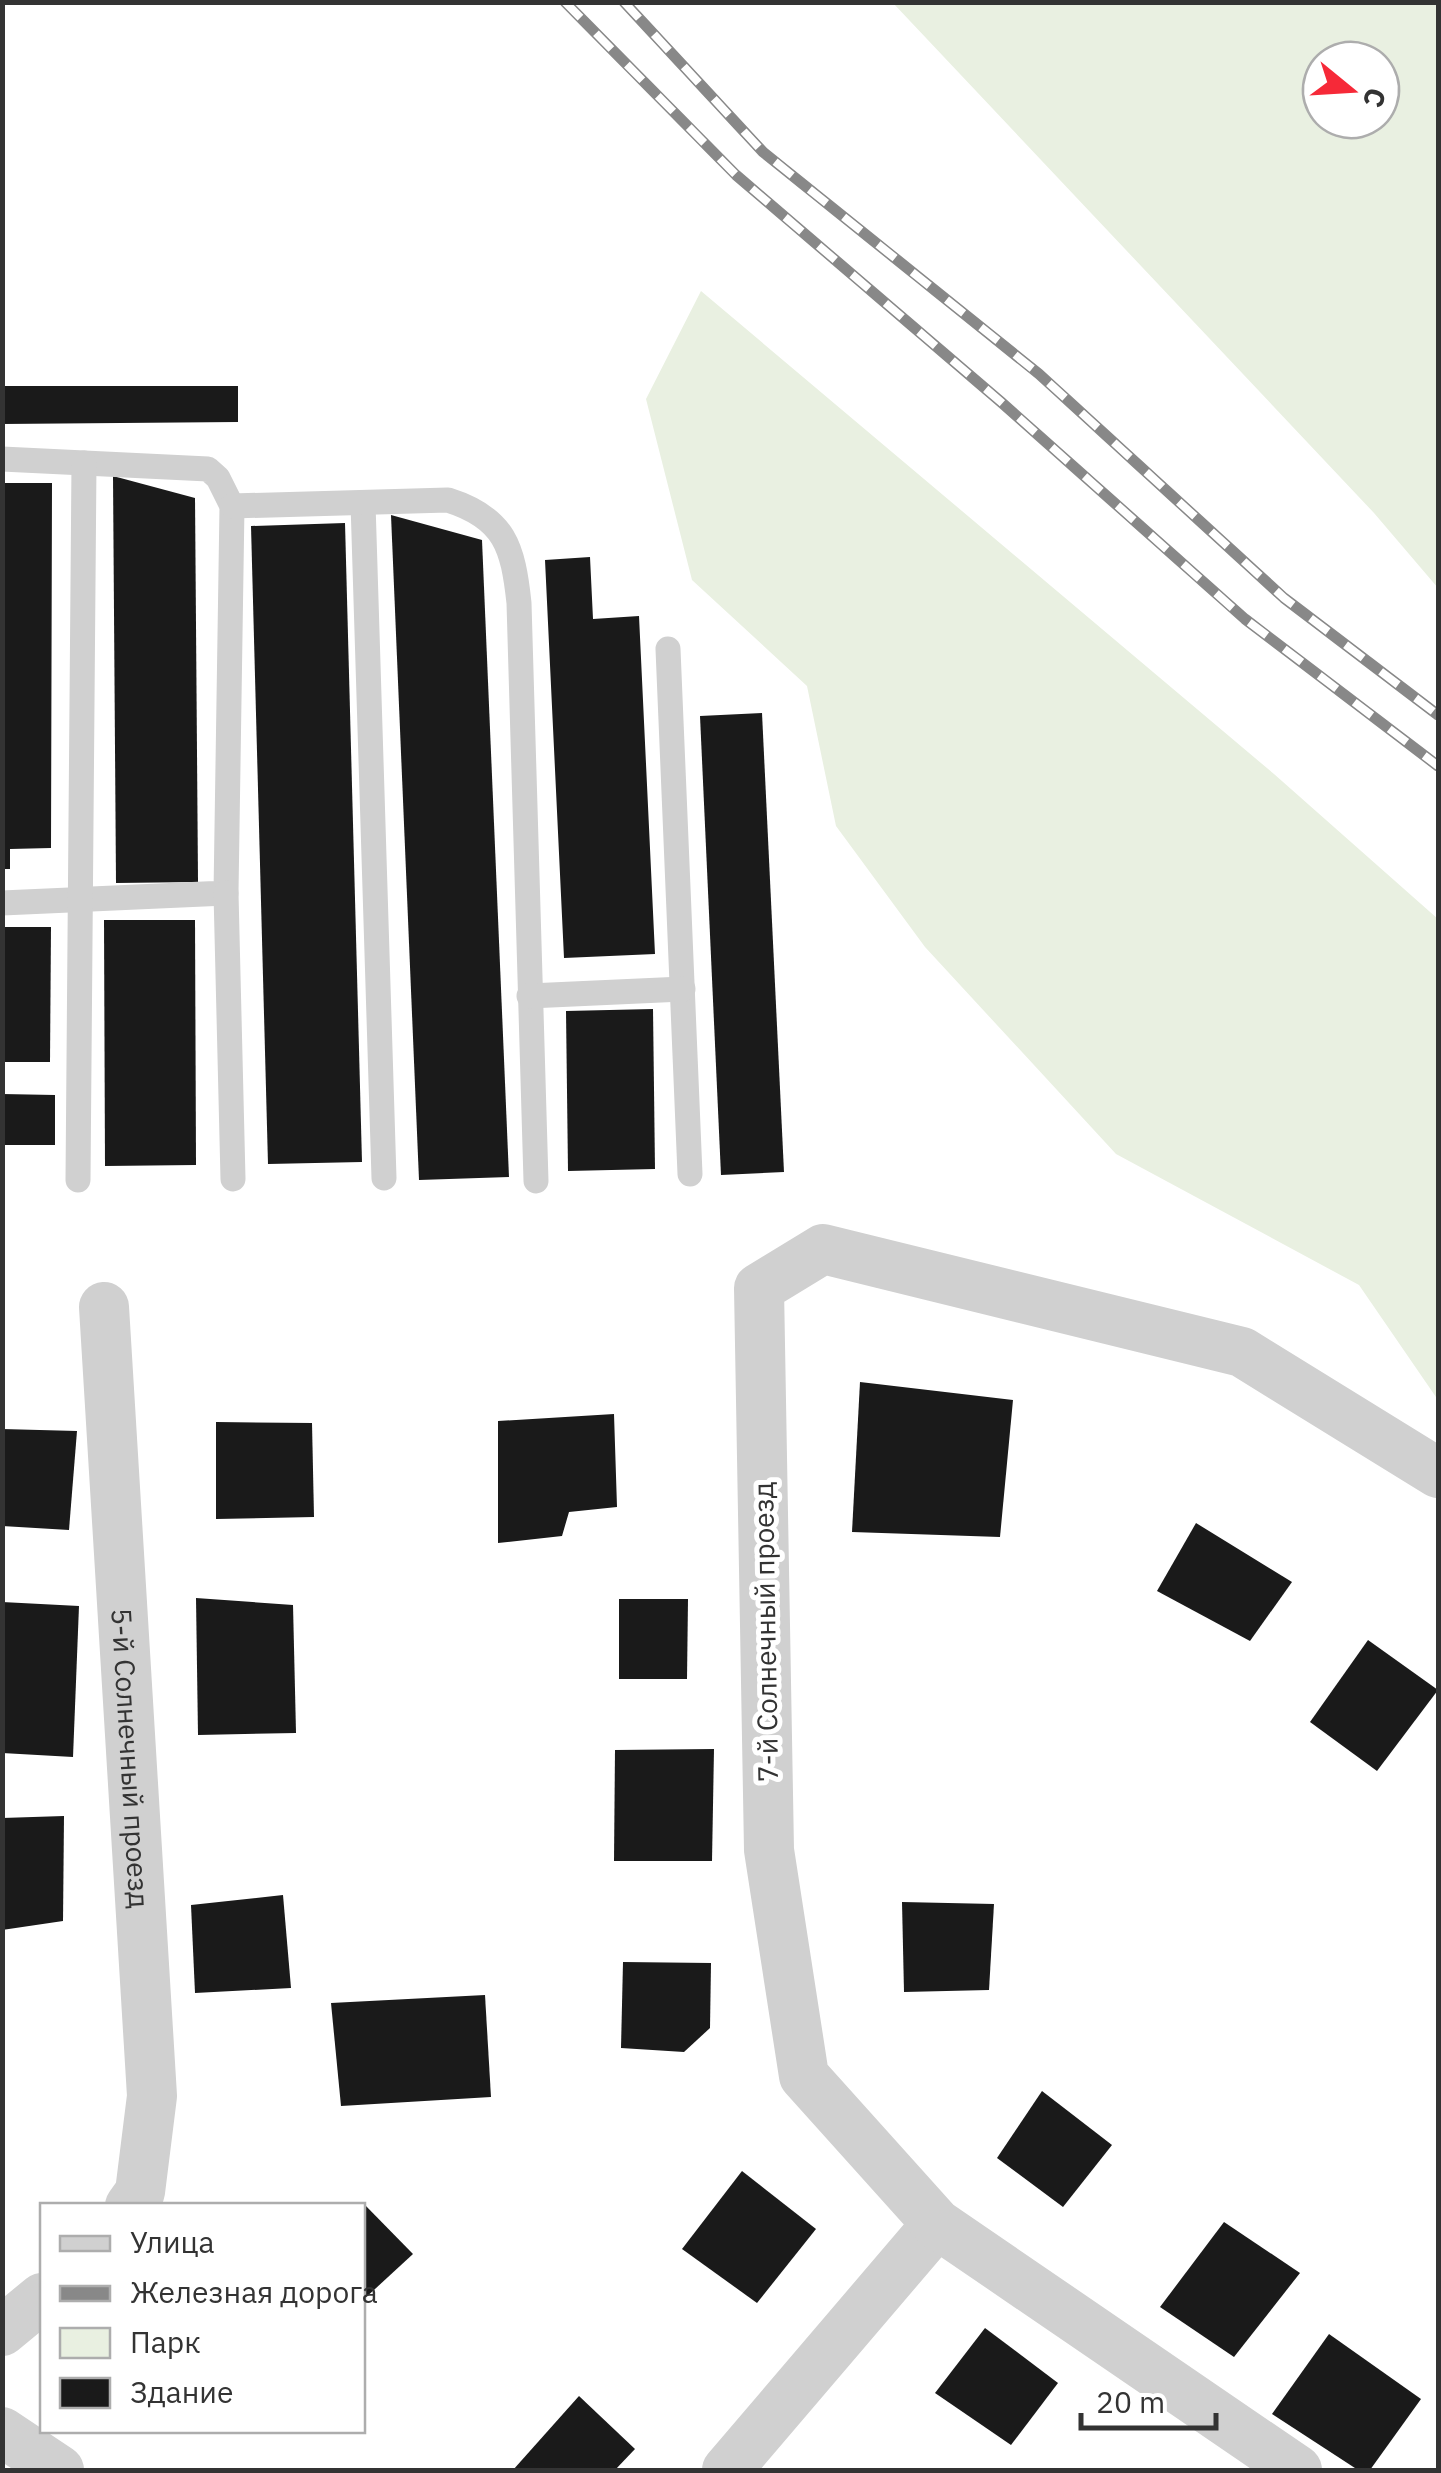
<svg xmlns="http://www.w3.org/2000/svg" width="1441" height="2473" font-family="'IBM Plex Sans',sans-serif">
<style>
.green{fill:#e9f0e1;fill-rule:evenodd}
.building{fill:#1a1a1a}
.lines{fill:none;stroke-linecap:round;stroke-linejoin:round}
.service{stroke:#d0d0d0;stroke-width:25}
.minor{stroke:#d0d0d0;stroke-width:50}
.rail-casing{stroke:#888;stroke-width:11}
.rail{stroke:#fff;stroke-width:8;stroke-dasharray:22;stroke-linecap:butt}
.labels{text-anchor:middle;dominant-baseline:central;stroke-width:10;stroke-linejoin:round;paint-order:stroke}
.street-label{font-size:28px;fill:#333;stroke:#fff}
</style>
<rect width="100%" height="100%" fill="#fff"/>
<g class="green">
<path d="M 893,3 L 1438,3 L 1438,588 L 1374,513 ZM 1321,60 L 1381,60 L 1381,120 L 1321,120 Z"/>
<path d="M 701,291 L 1274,774 L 1438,919 L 1438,1400 L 1359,1285 L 1116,1154 L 925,947 L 836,826 L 807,686 L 692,580 L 646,399 Z"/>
</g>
<g class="building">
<path d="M 2,386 L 238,386 L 238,422 L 2,424 Z"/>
<path d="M 113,476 L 195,498 L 198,882 L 116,883 Z"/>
<path d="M 2,483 L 52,483 L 51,848 L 10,849 L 10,869 L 2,869 Z"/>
<path d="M 391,515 L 482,540 L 509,1177 L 419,1180 Z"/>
<path d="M 345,523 L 362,1162 L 268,1164 L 251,526 Z"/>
<path d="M 590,557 L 593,619 L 639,616 L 655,954 L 564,958 L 545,560 Z"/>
<path d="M 762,713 L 784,1172 L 721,1175 L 700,716 Z"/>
<path d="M 104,920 L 195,920 L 196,1165 L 105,1166 Z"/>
<path d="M 2,927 L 51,927 L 50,1062 L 2,1062 Z"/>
<path d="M 653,1009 L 655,1169 L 568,1171 L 566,1011 Z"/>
<path d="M 2,1094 L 55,1095 L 55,1145 L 2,1145 Z"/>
<path d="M 860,1382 L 1013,1400 L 1000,1537 L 852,1532 Z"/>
<path d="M 614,1414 L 617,1507 L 569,1512 L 562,1536 L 498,1543 L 498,1421 Z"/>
<path d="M 216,1422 L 312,1423 L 314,1517 L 216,1519 Z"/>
<path d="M 2,1429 L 77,1431 L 69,1530 L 2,1526 Z"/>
<path d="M 1196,1523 L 1292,1582 L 1250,1641 L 1157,1591 Z"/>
<path d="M 196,1598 L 293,1605 L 296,1733 L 198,1735 Z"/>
<path d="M 619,1599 L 688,1599 L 687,1679 L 619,1679 Z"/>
<path d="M 2,1602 L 79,1606 L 73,1757 L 2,1753 Z"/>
<path d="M 1368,1640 L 1438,1690 L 1377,1771 L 1310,1722 Z"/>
<path d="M 714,1749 L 712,1861 L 614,1861 L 615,1750 Z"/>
<path d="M 64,1816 L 63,1921 L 2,1930 L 2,1818 Z"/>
<path d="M 283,1895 L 291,1988 L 195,1993 L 191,1905 Z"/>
<path d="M 902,1902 L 994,1904 L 989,1990 L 904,1992 Z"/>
<path d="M 623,1962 L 711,1963 L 710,2028 L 684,2052 L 621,2048 Z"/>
<path d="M 485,1995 L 491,2097 L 341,2106 L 331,2003 Z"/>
<path d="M 1042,2091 L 1112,2145 L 1063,2207 L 997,2158 Z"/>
<path d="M 742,2171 L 816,2229 L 757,2303 L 682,2249 Z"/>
<path d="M 364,2204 L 413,2254 L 362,2301 L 362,2206 Z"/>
<path d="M 1224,2222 L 1300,2273 L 1234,2357 L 1160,2307 Z"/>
<path d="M 985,2328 L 1058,2383 L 1011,2445 L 935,2393 Z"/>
<path d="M 1329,2334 L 1421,2399 L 1370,2470 L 1358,2470 L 1272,2414 Z"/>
<path d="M 579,2396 L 635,2449 L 615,2470 L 513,2470 Z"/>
</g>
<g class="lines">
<g class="service">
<path d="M 2,459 L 208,469 L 218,478 L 232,506 L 226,893 L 2,903"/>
<path d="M 363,503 L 384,1178"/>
<path d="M 232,506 L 448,500 C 505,518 513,547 519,603 L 536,1181"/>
<path d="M 668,649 L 690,1174"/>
<path d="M 226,893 L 233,1179"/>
<path d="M 529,996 L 683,989"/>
<path d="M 78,1180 L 84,463"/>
</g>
<g class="minor">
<path id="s1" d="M 104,1307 L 152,2096 L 140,2192 L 130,2206"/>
<path d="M 2,2331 L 42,2298"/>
<path d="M 2,2432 L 59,2470"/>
<path d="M 727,2470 L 937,2224"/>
<path d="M 1297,2470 L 937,2224 L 804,2076 L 769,1850 L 759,1288 L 823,1249 L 1242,1352 L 1438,1473"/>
</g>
<defs>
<g id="rail">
<path d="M 565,2 L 736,175 L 1001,402 L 1245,619 L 1438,766"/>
<path d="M 624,2 L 763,152 L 1039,374 L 1284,598 L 1438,715"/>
</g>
</defs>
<use href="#rail" class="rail-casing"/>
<use href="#rail" class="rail"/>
</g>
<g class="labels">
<g class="street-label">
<text transform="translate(765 1632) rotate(-91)">7-й Солнечный проезд</text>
<text stroke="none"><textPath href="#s1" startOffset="452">5-й Солнечный проезд</textPath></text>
</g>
</g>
<rect width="1441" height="2473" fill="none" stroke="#333333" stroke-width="10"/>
<rect x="40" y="2203" width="325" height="230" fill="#ffffff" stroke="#adadad" stroke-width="2.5"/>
<rect x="60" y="2236" width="50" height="15" fill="#d0d0d0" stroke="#adadad" stroke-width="2.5"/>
<text x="130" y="2253" font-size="30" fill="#333333">Улица</text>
<rect x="60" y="2286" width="50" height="15" fill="#888888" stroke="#adadad" stroke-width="2.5"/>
<text x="130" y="2303" font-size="30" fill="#333333">Железная дорога</text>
<rect x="60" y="2328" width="50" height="30" fill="#e9f0e1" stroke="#adadad" stroke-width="2.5"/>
<text x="130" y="2353" font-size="30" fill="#333333">Парк</text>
<rect x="60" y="2378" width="50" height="30" fill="#1a1a1a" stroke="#adadad" stroke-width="2.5"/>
<text x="130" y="2403" font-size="30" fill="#333333">Здание</text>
<g transform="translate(1351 90) rotate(108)"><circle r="48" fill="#ffffff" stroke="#adadad" stroke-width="2.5"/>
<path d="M0-8L18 38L0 25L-18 38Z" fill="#f62938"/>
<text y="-15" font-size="28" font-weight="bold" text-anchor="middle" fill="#333333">С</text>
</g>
<path d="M1081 2413v15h135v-15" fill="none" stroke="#333333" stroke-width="5"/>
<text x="1096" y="2413" font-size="30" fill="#333333" stroke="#ffffff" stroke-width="8" paint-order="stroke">20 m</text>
</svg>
